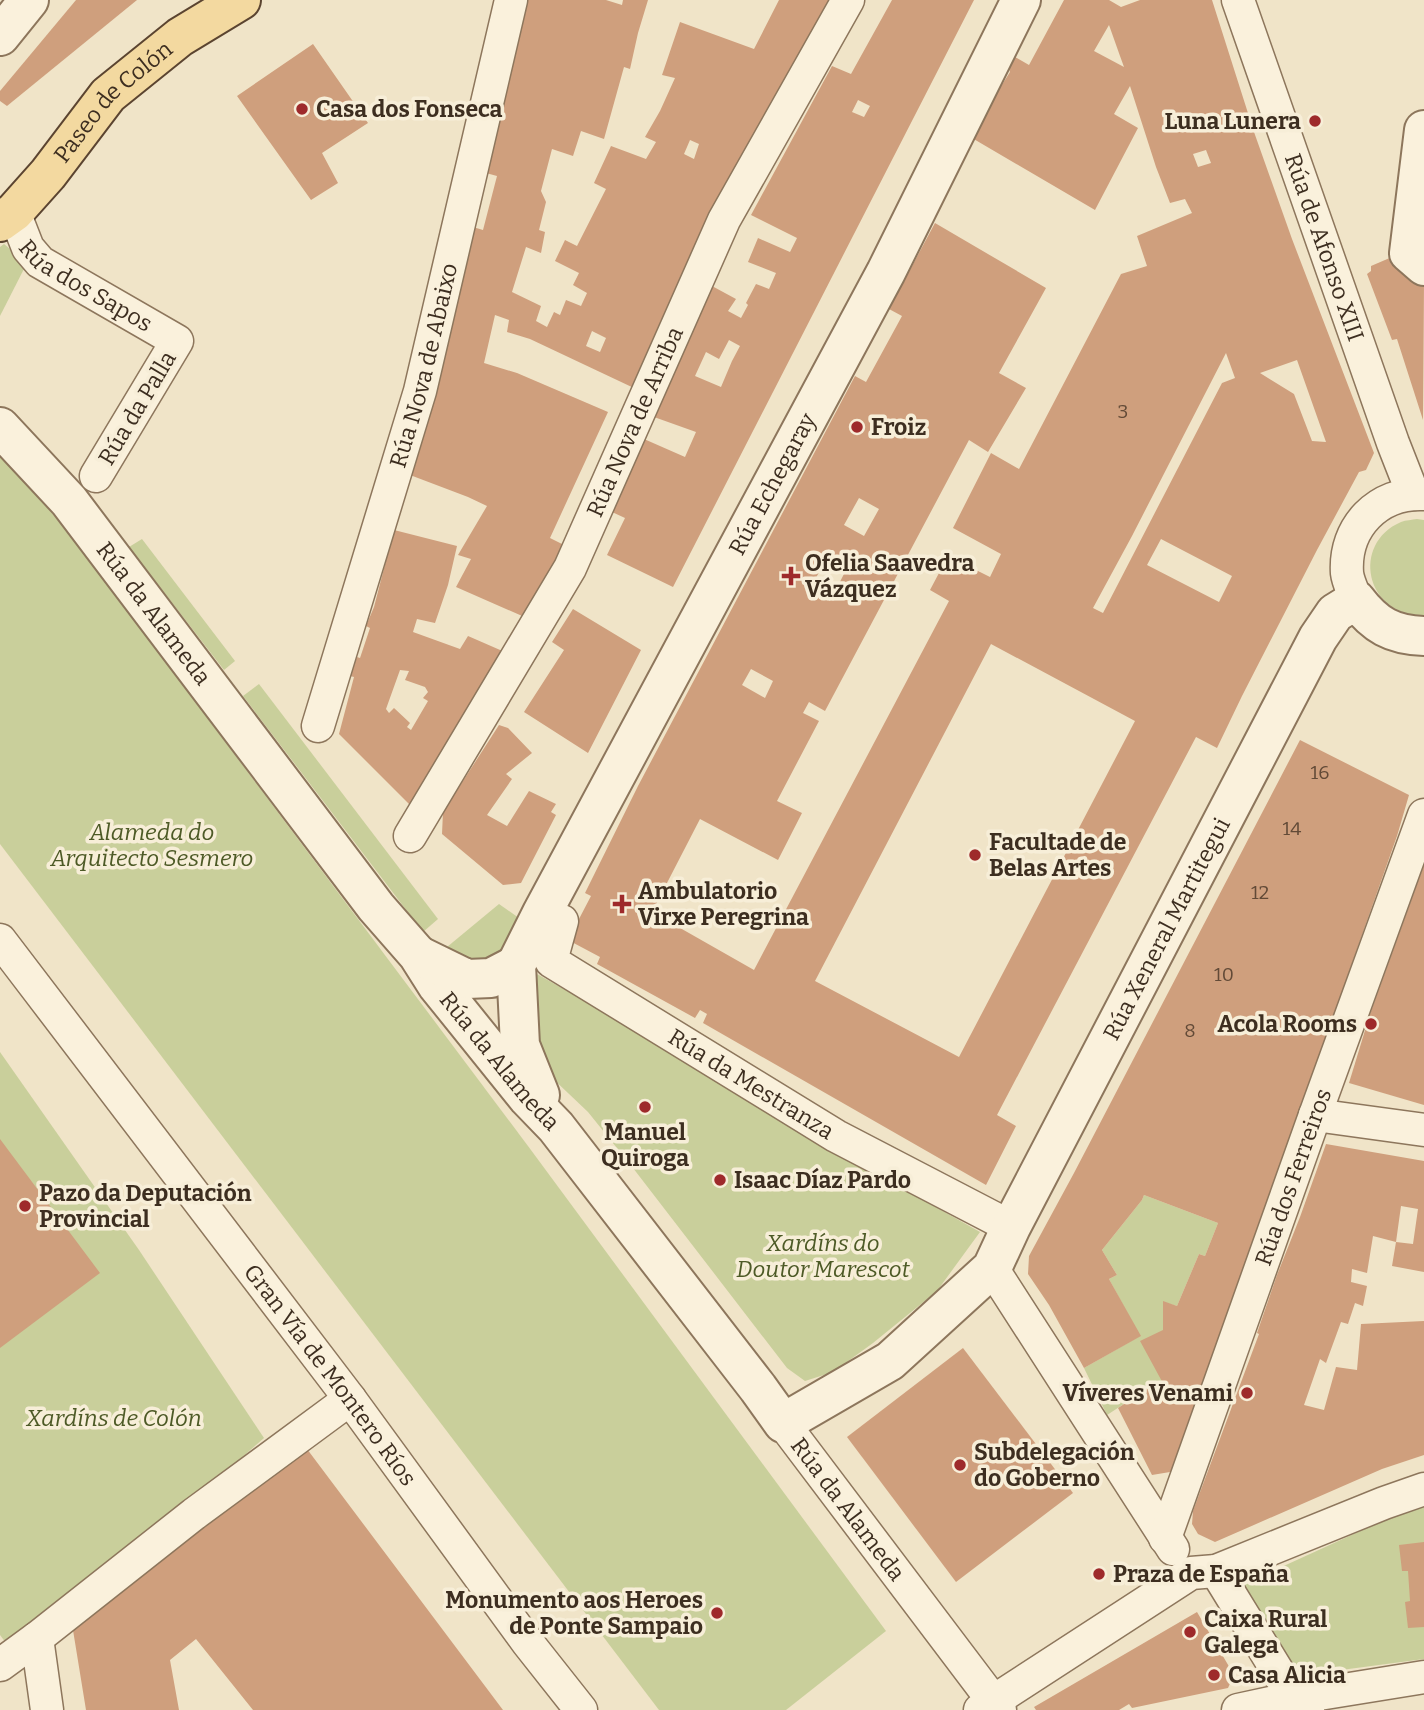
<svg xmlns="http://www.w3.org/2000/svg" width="1424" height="1710" font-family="Bitter,serif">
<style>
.green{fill:#c9cf9b}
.building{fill:#cf9f7d;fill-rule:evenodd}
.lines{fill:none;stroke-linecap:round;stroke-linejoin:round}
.pedestrian-casing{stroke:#8d765c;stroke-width:35}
.minor-casing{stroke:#8d765c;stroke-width:42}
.primary-casing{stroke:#5b4430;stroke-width:42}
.pedestrian{stroke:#faf1dc;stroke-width:32}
.minor{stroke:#faf1dc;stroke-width:38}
.primary{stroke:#f3d9a0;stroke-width:38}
.poi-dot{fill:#9e2a2b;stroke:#f7eed8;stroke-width:2.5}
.labels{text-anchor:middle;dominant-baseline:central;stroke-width:7;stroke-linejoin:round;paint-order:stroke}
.number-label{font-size:19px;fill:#624a37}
.street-label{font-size:23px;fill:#3d2e20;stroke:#f7eed8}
.poi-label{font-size:23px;font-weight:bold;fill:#3d2e20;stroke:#f7eed8;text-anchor:start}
.park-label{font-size:23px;font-style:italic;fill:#4d5a26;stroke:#f7eed8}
</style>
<rect width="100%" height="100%" fill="#f0e4c8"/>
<g class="green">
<path d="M 4,244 L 27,263 L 0,316 L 0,247 Z"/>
<path d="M 0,450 L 71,536 L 528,1146 L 886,1631 L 786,1710 L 659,1710 L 0,844 Z"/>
<path d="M 1417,519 L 1424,520 L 1424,615 C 1366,617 1350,544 1401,522 C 1406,520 1412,520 1417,519 Z"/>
<path d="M 142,539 L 235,661 L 224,670 L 129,547 Z"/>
<path d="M 259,684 L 438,919 L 423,932 L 243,696 Z"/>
<path d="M 499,904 L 519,918 L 502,951 L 480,963 L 441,952 Z"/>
<path d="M 537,974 L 638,1031 L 829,1147 L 980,1232 L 937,1291 L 873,1343 L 833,1372 L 805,1381 L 787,1368 L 633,1168 L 588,1112 L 548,1074 L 534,1038 L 532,1009 Z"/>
<path d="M 0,1052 L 139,1250 L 264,1438 L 37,1638 L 9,1647 L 0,1635 Z"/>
<path d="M 1144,1195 L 1218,1223 L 1205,1256 L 1199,1254 L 1177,1306 L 1163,1302 L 1163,1330 L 1171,1398 L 1150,1387 L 1107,1415 L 1084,1368 L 1140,1336 L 1109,1279 L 1117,1275 L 1102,1250 L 1142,1200 Z"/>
<path d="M 1424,1506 L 1424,1659 L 1296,1676 L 1240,1586 L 1391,1517 Z"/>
</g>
<g class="building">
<path d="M 76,0 L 137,0 L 7,106 L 0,101 L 0,91 Z"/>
<path d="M 528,0 L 606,0 L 622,5 L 623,0 L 648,0 L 638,33 L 630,69 L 624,67 L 604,139 L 581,131 L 573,156 L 552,149 L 541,191 L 546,202 L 539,230 L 545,232 L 541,253 L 526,247 L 512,292 L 541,306 L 536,321 L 547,327 L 554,312 L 560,315 L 566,300 L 581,306 L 587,293 L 573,285 L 579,273 L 555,261 L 565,240 L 577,246 L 606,189 L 594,183 L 611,146 L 646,159 L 656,142 L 645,137 L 660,111 L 675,78 L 662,75 L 680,22 L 754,49 L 779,0 L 836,0 L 636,389 L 530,339 L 507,332 L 509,320 L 495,315 L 484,363 L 517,373 L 608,412 L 550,538 L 566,546 L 529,619 L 456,587 L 471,559 L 458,555 L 487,506 L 468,497 L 410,475 L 473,227 L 483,230 L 497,176 L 486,173 ZM 690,140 L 699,144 L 694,159 L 684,154 ZM 592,331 L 606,338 L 600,352 L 586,346 Z"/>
<path d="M 892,0 L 974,0 L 673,587 L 607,555 L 625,518 L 612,512 L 644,439 L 685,457 L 696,432 L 654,417 L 712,286 L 736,299 L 728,311 L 741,318 L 748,305 L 746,303 L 756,284 L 769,289 L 776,273 L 748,262 L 758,238 L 790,252 L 797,238 L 751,215 L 832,66 L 851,74 ZM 858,100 L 870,106 L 864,117 L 852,112 ZM 729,340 L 740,346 L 732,361 L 721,387 L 695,376 L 706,352 L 719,359 Z"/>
<path d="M 1064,0 L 1109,0 L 1121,7 L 1140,0 L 1212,0 L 1254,132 L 1292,239 L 1374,453 L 1366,470 L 1359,472 L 1317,550 L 1242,696 L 1217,748 L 1196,737 L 997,1115 L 1016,1126 L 986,1185 L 703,1023 L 707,1014 L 700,1010 L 695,1018 L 597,964 L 600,957 L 568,940 L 591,896 L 585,893 L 638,786 L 855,376 L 866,382 L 902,316 L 889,309 L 935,223 L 1046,288 L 999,373 L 1026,388 L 988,452 L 969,440 L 825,711 L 809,702 L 803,713 L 819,721 L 777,801 L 802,813 L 778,860 L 700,819 L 652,912 L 754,970 L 949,601 L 930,590 L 948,556 L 990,577 L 1001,554 L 953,528 L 991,453 L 1019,469 L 1121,274 L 1147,266 L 1137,236 L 1192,213 L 1185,199 L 1170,203 L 1156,167 L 1130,86 L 1114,114 L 1138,128 L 1095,210 L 972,138 L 989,111 L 986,110 L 1010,72 L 1009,69 L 1015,57 L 1029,65 ZM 1109,25 L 1120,56 L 1124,67 L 1094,51 ZM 1206,150 L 1211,163 L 1198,167 L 1193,154 ZM 1226,353 L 1235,378 L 1222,383 L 1103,613 L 1093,608 L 1132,536 ZM 1297,360 L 1326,442 L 1312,441 L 1294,394 L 1260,373 ZM 859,498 L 879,509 L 864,536 L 844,525 ZM 1161,539 L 1232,576 L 1219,602 L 1147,565 ZM 825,561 L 845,572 L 830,601 L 810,589 ZM 991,644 L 1135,721 L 959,1057 L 815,981 ZM 751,669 L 773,681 L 765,698 L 742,685 Z"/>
<path d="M 313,44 L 368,123 L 322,153 L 338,183 L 311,200 L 237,96 Z"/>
<path d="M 1399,254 L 1424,282 L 1423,420 L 1397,339 L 1392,340 L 1367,274 L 1371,271 L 1371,266 Z"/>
<path d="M 394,530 L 457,546 L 448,585 L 435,623 L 417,619 L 413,632 L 460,649 L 468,636 L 507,653 L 417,802 L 410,805 L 339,734 L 354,677 L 350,676 L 357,657 L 360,658 L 370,628 L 366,626 L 374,607 ZM 400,670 L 409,671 L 405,680 L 425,687 L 428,692 L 423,698 L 428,701 L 411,730 L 407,727 L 410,723 L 394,708 L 389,713 L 386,709 Z"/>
<path d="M 573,609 L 641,650 L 588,753 L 524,712 L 564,650 L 552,642 Z"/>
<path d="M 499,725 L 508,728 L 532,753 L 506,774 L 512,779 L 487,815 L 507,826 L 529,791 L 556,804 L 551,812 L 556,815 L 521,883 L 503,885 L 442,834 L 443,812 Z"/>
<path d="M 1300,740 L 1409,795 L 1397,836 L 1321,1051 L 1176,1471 L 1152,1475 L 1118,1408 L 1150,1387 L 1171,1398 L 1140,1341 L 1163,1330 L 1163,1301 L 1177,1306 L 1199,1254 L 1205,1256 L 1218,1223 L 1144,1195 L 1142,1200 L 1102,1250 L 1117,1275 L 1109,1279 L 1141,1336 L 1084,1368 L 1049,1305 L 1028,1274 L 1029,1256 L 1074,1173 Z"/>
<path d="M 1424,865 L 1424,1105 L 1349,1083 L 1370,1014 Z"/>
<path d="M 0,1139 L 100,1273 L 0,1348 Z"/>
<path d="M 1326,1144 L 1424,1161 L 1424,1272 L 1392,1266 L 1396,1242 L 1413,1244 L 1418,1209 L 1401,1206 L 1396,1242 L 1373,1236 L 1367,1273 L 1352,1269 L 1351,1282 L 1367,1286 L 1363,1306 L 1355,1303 L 1348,1324 L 1341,1322 L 1326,1363 L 1320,1359 L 1304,1405 L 1324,1410 L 1336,1367 L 1357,1370 L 1361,1324 L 1424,1321 L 1424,1455 L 1382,1469 L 1215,1542 L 1198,1534 L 1192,1524 L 1193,1511 L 1259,1334 L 1257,1333 L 1277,1275 L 1300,1217 Z"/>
<path d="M 963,1348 L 1073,1493 L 956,1582 L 847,1437 Z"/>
<path d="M 307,1449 L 503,1710 L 253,1710 L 196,1639 L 170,1660 L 179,1710 L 86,1710 L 72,1624 Z"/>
<path d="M 1424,1542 L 1424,1627 L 1408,1628 L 1405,1602 L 1410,1601 L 1408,1571 L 1402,1571 L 1399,1545 Z"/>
<path d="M 1197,1612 L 1234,1675 L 1228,1688 L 1132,1708 L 1129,1704 L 1119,1710 L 1036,1710 L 1034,1707 Z"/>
</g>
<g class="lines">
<defs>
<g id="pedestrian">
<path id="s1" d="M 1238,0 L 1393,443 L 1413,494"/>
<path id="s2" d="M 14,212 L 28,248 L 40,262 L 177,341 L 96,476"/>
<path d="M 1356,600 C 1353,591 1348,582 1347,573 C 1344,527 1378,492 1424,494"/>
<path id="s3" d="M 318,726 L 420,391 L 511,0"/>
<path id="s4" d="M 410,836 L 570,568 L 724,220 L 848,0"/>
<path id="s5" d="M 542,913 L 562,921 L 551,961 L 836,1136 L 1011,1227"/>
<path id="s6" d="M 0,940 L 350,1399 L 528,1643 L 581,1710"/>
<path d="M 1315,1115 L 1424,1130"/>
<path d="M 992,1268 L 1173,1549"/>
<path id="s7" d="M 783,1423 L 1000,1710"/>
<path id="s8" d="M 1165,1538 L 1315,1115 L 1424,815"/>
<path d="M 1216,1571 L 1294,1698 L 1308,1709"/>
<path d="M 37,1638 L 47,1710"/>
<path d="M 0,1665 L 37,1638 L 194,1514 L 350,1399"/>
<path d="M 980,1710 L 1191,1573 L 1216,1571 L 1384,1503 L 1424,1489"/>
<path d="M 1238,1710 L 1294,1698 L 1424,1677"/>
</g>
<g id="minor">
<path d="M 0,36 L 29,0"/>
<path d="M 1424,130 L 1409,253 L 1424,266"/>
<path id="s9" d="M 0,427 L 69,501 L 376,907 L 418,955 L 437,985 L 528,1098 L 556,1127 L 758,1388 L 783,1423 L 890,1361 L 992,1268 L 1011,1227 L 1318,638 L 1335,613 L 1356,600 C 1375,625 1392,635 1424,636"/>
<path d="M 420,956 L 467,979 L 491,978 L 516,965"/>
<path id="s10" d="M 540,1095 L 520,1045 L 516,965 L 542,913 L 886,272 L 1021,0"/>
</g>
<g id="primary">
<path id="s11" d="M 0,222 L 14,212 L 48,174 L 108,95 L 180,37 L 241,0"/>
</g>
</defs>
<use href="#pedestrian" class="pedestrian-casing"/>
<use href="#minor" class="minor-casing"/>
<use href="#primary" class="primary-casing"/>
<use href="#pedestrian" class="pedestrian"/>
<use href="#minor" class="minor"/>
<use href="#primary" class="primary"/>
</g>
<g class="poi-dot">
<circle cx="302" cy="109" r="7"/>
<circle cx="1315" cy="121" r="7"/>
<circle cx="857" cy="427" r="7"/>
<path d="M787.5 565.5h7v7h7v7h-7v7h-7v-7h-7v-7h7z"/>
<circle cx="975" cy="855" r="7"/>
<path d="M618.5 893.5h7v7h7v7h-7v7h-7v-7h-7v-7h7z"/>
<circle cx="1371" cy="1024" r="7"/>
<circle cx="645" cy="1107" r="7"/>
<circle cx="720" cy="1180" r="7"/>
<circle cx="25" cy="1206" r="7"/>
<circle cx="1247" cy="1393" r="7"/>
<circle cx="960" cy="1465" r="7"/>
<circle cx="1099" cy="1574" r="7"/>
<circle cx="717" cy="1613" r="7"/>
<circle cx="1190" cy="1632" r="7"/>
<circle cx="1214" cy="1675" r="7"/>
</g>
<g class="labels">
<g class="number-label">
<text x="1123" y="411">3</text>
<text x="1320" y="772">16</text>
<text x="1292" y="828">14</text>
<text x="1260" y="892">12</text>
<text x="1224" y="974">10</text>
<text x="1190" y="1030">8</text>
</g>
<g class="street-label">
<text stroke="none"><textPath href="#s11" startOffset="166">Paseo de Colón</textPath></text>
<text stroke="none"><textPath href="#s1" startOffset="262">Rúa de Afonso XIII</textPath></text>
<text stroke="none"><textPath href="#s2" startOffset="108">Rúa dos Sapos</textPath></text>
<text stroke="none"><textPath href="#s3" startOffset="376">Rúa Nova de Abaixo</textPath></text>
<text transform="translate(137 408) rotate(-59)">Rúa da Palla</text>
<text stroke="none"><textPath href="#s4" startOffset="472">Rúa Nova de Arriba</textPath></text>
<text stroke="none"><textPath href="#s10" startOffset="679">Rúa Echegaray</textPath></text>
<text stroke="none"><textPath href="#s9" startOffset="242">Rúa da Alameda</textPath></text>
<text stroke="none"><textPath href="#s9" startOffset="1911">Rúa Xeneral Martitegui</textPath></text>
<text stroke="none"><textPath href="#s9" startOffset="808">Rúa da Alameda</textPath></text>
<text stroke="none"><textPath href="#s5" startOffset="298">Rúa da Mestranza</textPath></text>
<text stroke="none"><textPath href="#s8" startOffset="383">Rúa dos Ferreiros</textPath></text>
<text stroke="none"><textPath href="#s6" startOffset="546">Gran Vía de Montero Ríos</textPath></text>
<text stroke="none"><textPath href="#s7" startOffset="108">Rúa da Alameda</textPath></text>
</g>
<g class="poi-label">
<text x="316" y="109">Casa dos Fonseca</text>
<text x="1301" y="121" text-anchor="end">Luna Lunera</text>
<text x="871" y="427">Froiz</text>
<text x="805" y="563">Ofelia Saavedra<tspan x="805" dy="26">Vázquez</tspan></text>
<text x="989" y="842">Facultade de<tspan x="989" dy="26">Belas Artes</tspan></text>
<text x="638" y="891">Ambulatorio<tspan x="638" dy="26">Virxe Peregrina</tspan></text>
<text x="1357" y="1024" text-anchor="end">Acola Rooms</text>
<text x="645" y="1132" text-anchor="middle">Manuel<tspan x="645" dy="26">Quiroga</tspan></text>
<text x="734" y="1180">Isaac Díaz Pardo</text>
<text x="39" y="1193">Pazo da Deputación<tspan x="39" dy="26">Provincial</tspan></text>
<text x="1233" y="1393" text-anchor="end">Víveres Venami</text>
<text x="974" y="1452">Subdelegación<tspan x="974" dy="26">do Goberno</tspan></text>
<text x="1113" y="1574">Praza de España</text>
<text x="703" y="1600" text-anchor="end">Monumento aos Heroes<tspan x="703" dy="26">de Ponte Sampaio</tspan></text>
<text x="1204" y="1619">Caixa Rural<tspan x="1204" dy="26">Galega</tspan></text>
<text x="1228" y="1675">Casa Alicia</text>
</g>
<g class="park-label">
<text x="152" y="832">Alameda do<tspan x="152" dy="26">Arquitecto Sesmero</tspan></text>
<text x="823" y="1243">Xardíns do<tspan x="823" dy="26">Doutor Marescot</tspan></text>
<text x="114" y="1418">Xardíns de Colón</text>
</g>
</g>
</svg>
